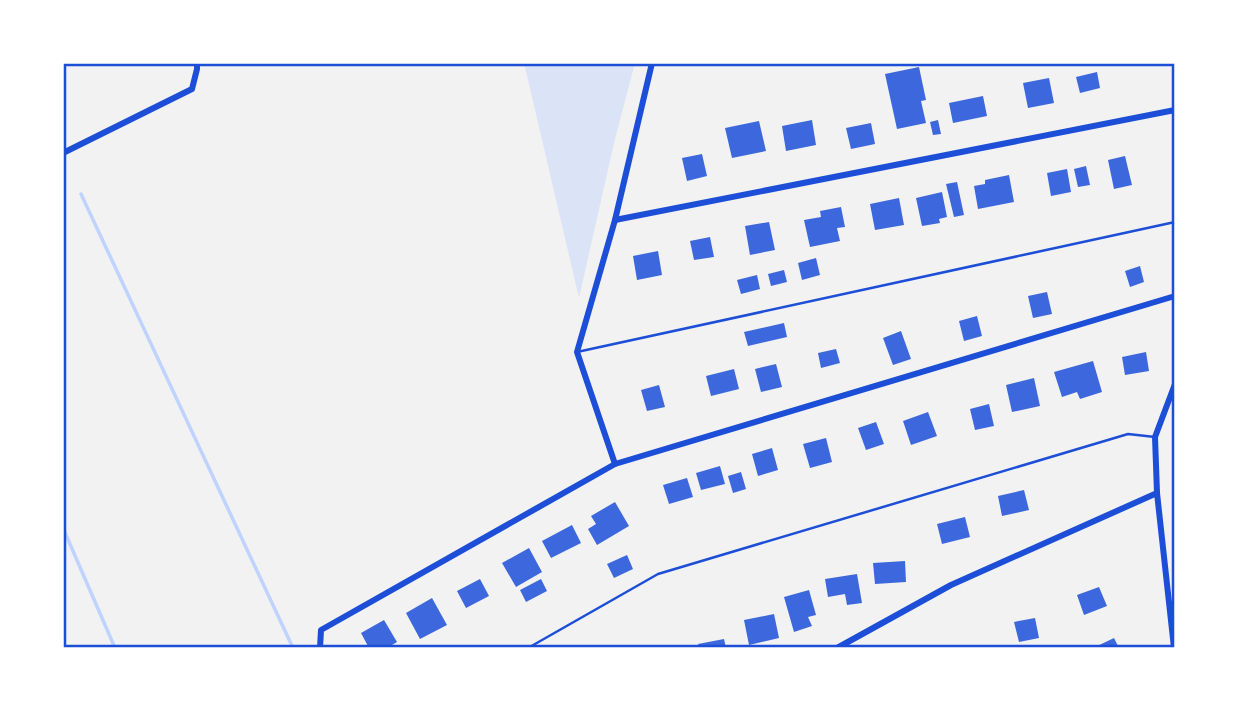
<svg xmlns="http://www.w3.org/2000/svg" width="1238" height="711" font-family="'PT Sans',sans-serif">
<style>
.green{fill:#dbe4f7}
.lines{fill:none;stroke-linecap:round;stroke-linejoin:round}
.stream{stroke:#bfd3fe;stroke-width:3.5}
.building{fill:#3d67dc}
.service{stroke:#1d4ed8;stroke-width:2.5}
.minor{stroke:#1d4ed8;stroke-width:6}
.neatline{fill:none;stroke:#1d4ed8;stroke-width:2.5}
</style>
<rect width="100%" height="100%" fill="#f2f2f2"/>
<path class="green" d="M 524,63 L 635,63 L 614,143 L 579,298 Z"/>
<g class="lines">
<g class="stream">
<path d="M 81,194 L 293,648"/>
<path d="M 63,528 L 115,648"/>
</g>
</g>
<g class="building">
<path d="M 919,67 L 926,100 L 921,101 L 926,123 L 897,129 L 885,74 Z"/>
<path d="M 1097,72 L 1100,88 L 1080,93 L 1076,77 Z"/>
<path d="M 1049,78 L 1054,103 L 1028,108 L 1023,83 Z"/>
<path d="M 983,96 L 987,116 L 953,123 L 949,103 Z"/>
<path d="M 812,120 L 816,145 L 786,151 L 782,126 Z"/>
<path d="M 938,120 L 941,134 L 933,135 L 930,122 Z"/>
<path d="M 759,121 L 766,151 L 732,158 L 725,128 Z"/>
<path d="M 871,123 L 875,144 L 851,149 L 846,128 Z"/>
<path d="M 702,154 L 707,176 L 687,181 L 682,158 Z"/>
<path d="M 1125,156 L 1132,185 L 1114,189 L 1108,160 Z"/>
<path d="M 1086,166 L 1090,185 L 1078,187 L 1074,169 Z"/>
<path d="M 1067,169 L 1071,192 L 1051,196 L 1047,173 Z"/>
<path d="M 1009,175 L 1014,202 L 978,209 L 974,186 L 985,184 L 985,180 Z"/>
<path d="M 957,182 L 964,215 L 954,217 L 946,184 Z"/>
<path d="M 942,192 L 947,217 L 939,219 L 940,223 L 922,226 L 916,198 Z"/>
<path d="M 899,198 L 904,225 L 875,230 L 870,204 Z"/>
<path d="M 841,207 L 845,227 L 837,228 L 840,241 L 810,247 L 804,220 L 821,217 L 820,211 Z"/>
<path d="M 769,222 L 775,250 L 750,255 L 745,226 Z"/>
<path d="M 710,237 L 714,257 L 694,260 L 690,241 Z"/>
<path d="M 658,251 L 662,275 L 637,280 L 633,256 Z"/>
<path d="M 816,258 L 820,275 L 802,280 L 798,263 Z"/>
<path d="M 1140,266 L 1144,282 L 1130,287 L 1125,271 Z"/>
<path d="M 784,270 L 787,282 L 771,286 L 768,274 Z"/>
<path d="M 757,275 L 760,289 L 741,294 L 737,280 Z"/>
<path d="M 1047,292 L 1052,314 L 1033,318 L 1028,296 Z"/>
<path d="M 977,316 L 982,336 L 964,341 L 959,321 Z"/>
<path d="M 784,323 L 787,337 L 748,346 L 744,332 Z"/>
<path d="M 901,331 L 911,359 L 893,365 L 883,338 Z"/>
<path d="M 836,349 L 840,363 L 821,368 L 818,353 Z"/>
<path d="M 1146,352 L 1149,371 L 1125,375 L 1122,357 Z"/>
<path d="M 1093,361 L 1102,392 L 1080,399 L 1077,392 L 1062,397 L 1054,372 Z"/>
<path d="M 776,364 L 782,387 L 761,392 L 755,369 Z"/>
<path d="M 734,369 L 739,389 L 711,396 L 706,376 Z"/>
<path d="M 1034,378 L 1040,406 L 1012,412 L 1006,385 Z"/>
<path d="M 659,385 L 665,407 L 647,411 L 641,390 Z"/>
<path d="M 989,404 L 994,426 L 975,430 L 970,409 Z"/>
<path d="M 928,412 L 937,436 L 911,445 L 903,421 Z"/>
<path d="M 876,422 L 884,444 L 866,450 L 858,428 Z"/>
<path d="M 826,438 L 832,462 L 810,468 L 803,444 Z"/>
<path d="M 772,448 L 778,470 L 758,476 L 752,454 Z"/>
<path d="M 720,466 L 725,484 L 701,490 L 696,473 Z"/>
<path d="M 741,472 L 746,489 L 733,493 L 728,476 Z"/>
<path d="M 687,478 L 693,497 L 669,504 L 663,485 Z"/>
<path d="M 1024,490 L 1029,510 L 1002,516 L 998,496 Z"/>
<path d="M 615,502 L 629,526 L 597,545 L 588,529 L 596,524 L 591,516 Z"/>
<path d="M 965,517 L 970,537 L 942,544 L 937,524 Z"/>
<path d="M 572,525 L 581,543 L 551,558 L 542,541 Z"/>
<path d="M 529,548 L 542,572 L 516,587 L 502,563 Z"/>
<path d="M 627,555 L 633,569 L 614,578 L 607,564 Z"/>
<path d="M 905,561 L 906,582 L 875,584 L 873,563 Z"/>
<path d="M 857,574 L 862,603 L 847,605 L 845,594 L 828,597 L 825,579 Z"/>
<path d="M 480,579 L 489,596 L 466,608 L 457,591 Z"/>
<path d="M 541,579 L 547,591 L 526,602 L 520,590 Z"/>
<path d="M 1099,587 L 1107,606 L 1084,615 L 1077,595 Z"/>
<path d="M 809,590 L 816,615 L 808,617 L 812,626 L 794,632 L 784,597 Z"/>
<path d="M 432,598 L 447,625 L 420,639 L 406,613 Z"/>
<path d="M 774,614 L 779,638 L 749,645 L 744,620 Z"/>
<path d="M 1035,618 L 1039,638 L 1019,642 L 1014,622 Z"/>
<path d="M 384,620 L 397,642 L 387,648 L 369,648 L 361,633 Z"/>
<path d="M 1114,638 L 1119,648 L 1093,648 Z"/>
<path d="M 724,639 L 726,648 L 699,648 L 698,644 Z"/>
</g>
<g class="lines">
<g class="service">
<path d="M 577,352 L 1175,222"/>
<path d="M 528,648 L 658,574 L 1128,434 L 1155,437"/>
</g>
<g class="minor">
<path d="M 63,153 L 192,89 L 197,69 L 197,63"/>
<path d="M 615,220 L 1175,110"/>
<path d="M 615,464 L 577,352 L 615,220 L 652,63"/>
<path d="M 320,648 L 321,630 L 615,464 L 1175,296"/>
<path d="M 837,648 L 951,585 L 1157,493"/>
<path d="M 1174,648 L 1157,493 L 1155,437 L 1175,384"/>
</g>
</g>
<rect width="1238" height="711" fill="none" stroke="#ffffff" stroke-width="130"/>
<rect x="65" y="65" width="1108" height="581" class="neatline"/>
</svg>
